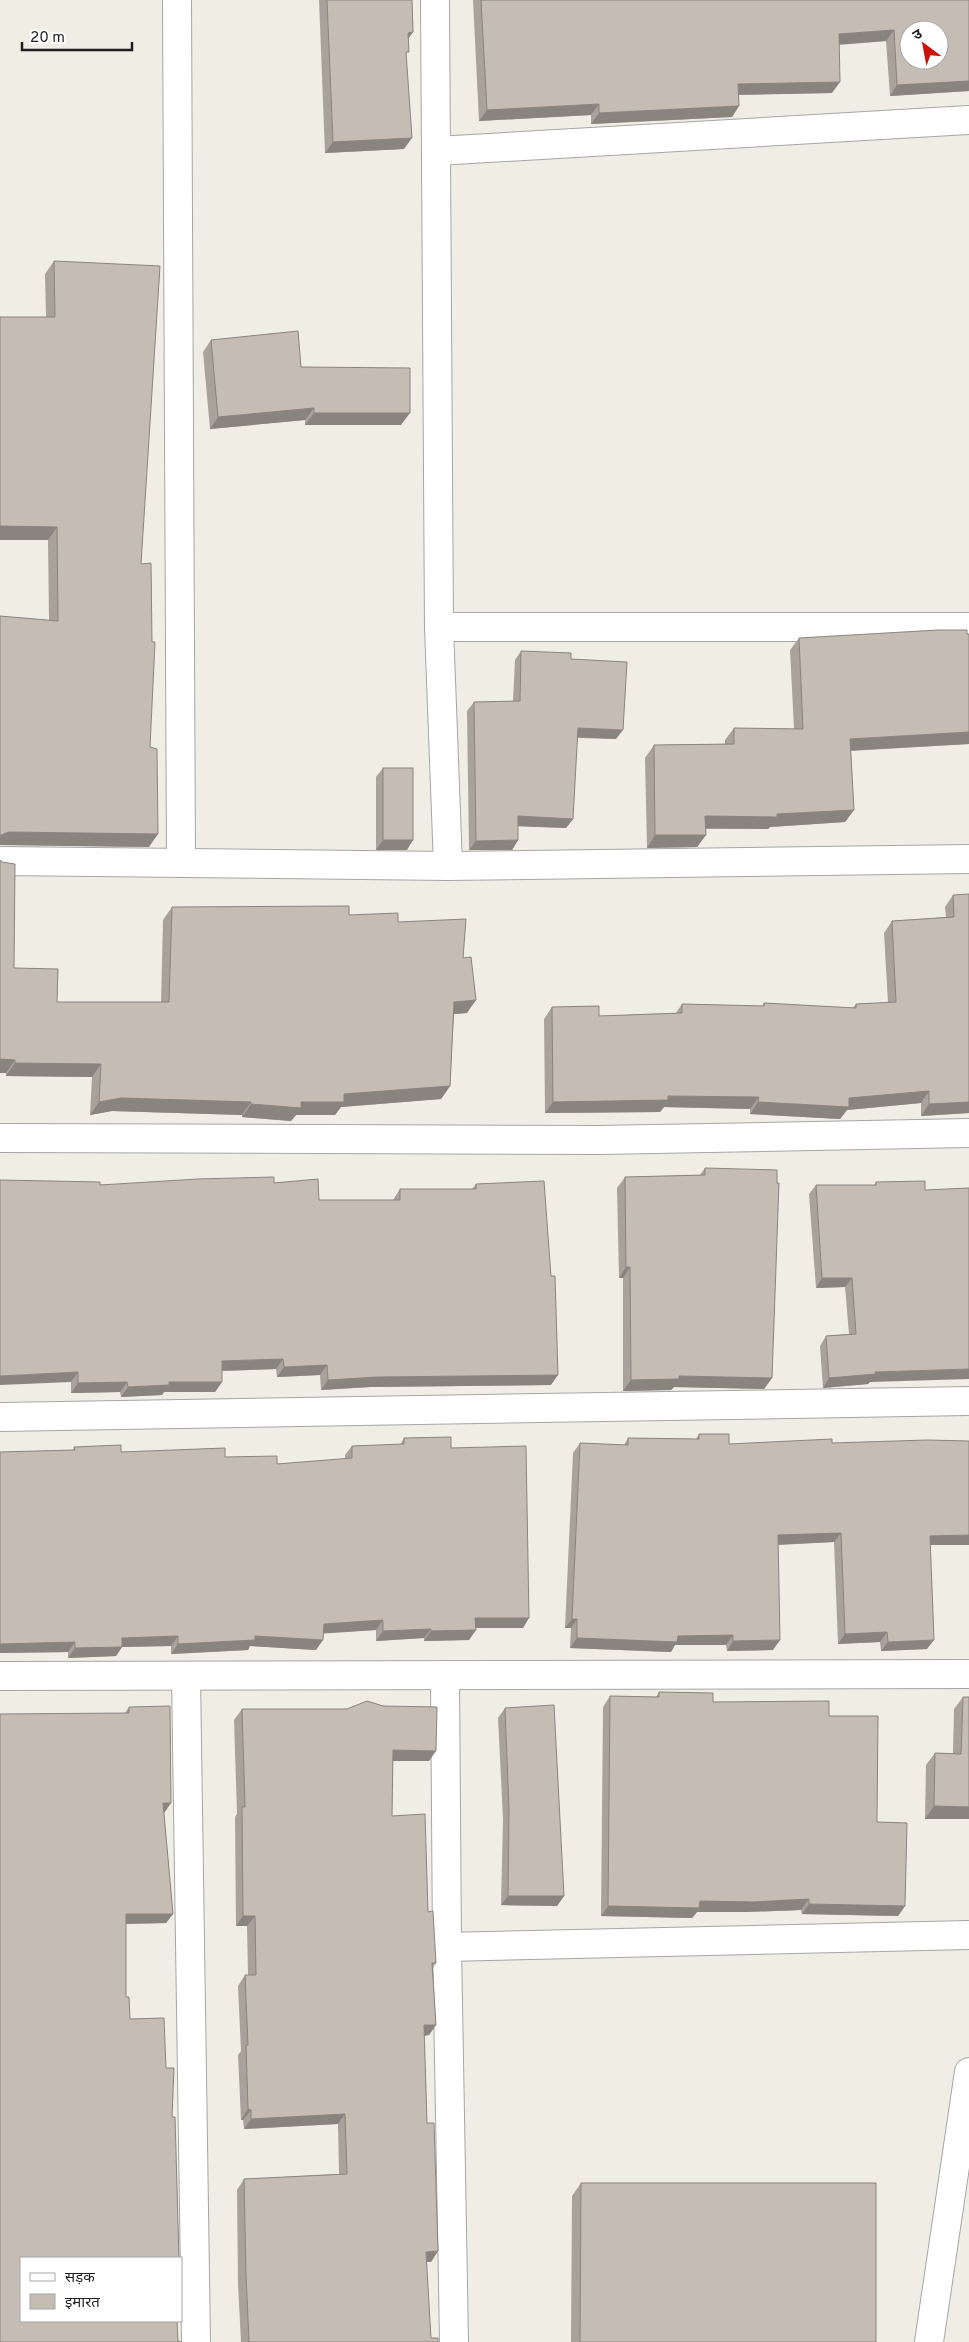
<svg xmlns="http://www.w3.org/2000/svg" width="969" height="2342" font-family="Overpass,'Noto Sans Devanagari',sans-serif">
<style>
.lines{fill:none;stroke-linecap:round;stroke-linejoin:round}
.minor-casing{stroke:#a6a6a6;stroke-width:30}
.minor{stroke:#fff;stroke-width:28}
.wall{fill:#a9a29b}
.shaded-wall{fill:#8a847e}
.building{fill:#c5bcb4;stroke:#8a847e;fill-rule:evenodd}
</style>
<rect width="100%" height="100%" fill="#f0ede5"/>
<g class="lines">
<defs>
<g id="minor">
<path d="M 177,0 L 181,863"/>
<path d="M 435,0 L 439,627 L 448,866"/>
<path d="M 437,151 L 969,120"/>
<path d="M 439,627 L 969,627"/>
<path d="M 0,861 L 448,866 L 969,859"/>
<path d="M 0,1138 L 599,1140 L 969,1133"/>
<path d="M 0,1417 L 969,1401"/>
<path d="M 445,1675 L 447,1947 L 454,2342"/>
<path d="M 0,1676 L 969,1674"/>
<path d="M 186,1676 L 196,2342"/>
<path d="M 447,1947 L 969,1935"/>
<path d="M 929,2342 L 969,2072"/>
</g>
</defs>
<use href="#minor" class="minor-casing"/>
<use href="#minor" class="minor"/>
</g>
<g class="wall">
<path d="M 319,0 L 412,0 L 413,32 L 408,39 L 406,56 L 404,149 L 325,153 Z"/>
<path d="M 473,0 L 969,0 L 969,91 L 890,96 L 886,41 L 839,45 L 832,93 L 739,95 L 739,106 L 732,117 L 591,124 L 591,115 L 479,121 Z"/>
<path d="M 54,261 L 141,564 L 150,747 L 149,847 L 0,845 L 0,616 L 49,620 L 48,540 L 0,540 L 0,317 L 46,317 L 45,274 Z"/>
<path d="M 211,340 L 301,367 L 401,425 L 305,425 L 305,420 L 210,429 L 203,352 Z"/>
<path d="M 799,638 L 969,744 L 851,751 L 854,810 L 845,822 L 770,827 L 768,829 L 705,829 L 706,835 L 697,847 L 647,848 L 645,758 L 654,745 L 725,744 L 725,740 L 734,728 L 794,729 L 790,650 Z"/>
<path d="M 521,651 L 571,659 L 616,739 L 577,738 L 573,819 L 566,828 L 518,826 L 518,840 L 512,850 L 469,850 L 467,711 L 474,702 L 513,701 L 515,660 Z"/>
<path d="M 383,768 L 407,850 L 376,850 L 376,777 Z"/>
<path d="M 0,860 L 14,968 L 57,1002 L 161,1002 L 163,920 L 172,907 L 349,915 L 398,922 L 463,958 L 467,1013 L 454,1014 L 450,1086 L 441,1099 L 341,1107 L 335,1115 L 296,1115 L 291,1121 L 242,1117 L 242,1115 L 112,1111 L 90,1115 L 92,1077 L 6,1076 L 6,1073 L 0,1073 Z"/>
<path d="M 953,895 L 969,1113 L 921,1116 L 921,1103 L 847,1110 L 840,1119 L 750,1114 L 750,1109 L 664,1107 L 660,1112 L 545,1113 L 544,1019 L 552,1007 L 599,1016 L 676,1013 L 682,1004 L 762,1006 L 764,1003 L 853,1008 L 856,1004 L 888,1003 L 884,933 L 892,921 L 946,917 L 945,907 Z"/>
<path d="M 705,1168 L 772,1378 L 764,1389 L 674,1387 L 671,1390 L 623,1391 L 623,1278 L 619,1278 L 617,1188 L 625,1177 L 700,1175 Z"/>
<path d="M 876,1182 L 870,1382 L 868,1384 L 823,1388 L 820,1346 L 826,1336 L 849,1334 L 845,1287 L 816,1288 L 809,1194 L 816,1185 L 874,1185 Z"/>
<path d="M 274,1183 L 319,1200 L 393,1200 L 400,1189 L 472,1189 L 476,1184 L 551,1385 L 370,1387 L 321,1390 L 320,1375 L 277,1377 L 276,1369 L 222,1371 L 222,1382 L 215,1392 L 164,1392 L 162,1395 L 121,1397 L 120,1392 L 71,1393 L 71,1382 L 100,1185 Z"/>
<path d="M 699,1434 L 729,1444 L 832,1443 L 969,1545 L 930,1545 L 927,1649 L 881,1651 L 880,1642 L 838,1644 L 834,1542 L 778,1545 L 773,1650 L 727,1651 L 726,1645 L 675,1645 L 671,1652 L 570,1648 L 571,1628 L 565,1628 L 573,1453 L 580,1443 L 624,1445 L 628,1438 L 696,1439 Z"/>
<path d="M 404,1438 L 451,1448 L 523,1628 L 476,1628 L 469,1640 L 424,1641 L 424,1638 L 376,1641 L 376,1630 L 323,1633 L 316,1650 L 250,1646 L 248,1650 L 171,1654 L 171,1646 L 122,1647 L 116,1656 L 68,1658 L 68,1652 L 0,1653 L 0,1452 L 73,1450 L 74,1447 L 121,1452 L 225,1457 L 277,1464 L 345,1459 L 345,1455 L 352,1446 L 400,1445 Z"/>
<path d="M 659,1692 L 713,1702 L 829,1716 L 877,1822 L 905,1906 L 898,1916 L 802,1914 L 801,1910 L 746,1912 L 697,1912 L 692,1918 L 601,1916 L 603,1707 L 610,1696 L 656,1697 Z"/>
<path d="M 963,1697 L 969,1697 L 969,1819 L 925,1819 L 926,1765 L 935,1753 L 953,1753 L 954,1709 Z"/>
<path d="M 129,1707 L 171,1803 L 164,1813 L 173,1914 L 166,1923 L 126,1924 L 21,2258 L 178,2341 L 0,2342 L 125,1713 Z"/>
<path d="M 505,1708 L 564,1896 L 557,1906 L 501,1905 L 503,1819 L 498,1718 Z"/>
<path d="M 242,1709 L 429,1761 L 393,1761 L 392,1816 L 428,1912 L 436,1963 L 433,1968 L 436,2025 L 429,2035 L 424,2036 L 427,2123 L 438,2251 L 431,2262 L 426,2262 L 431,2338 L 438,2342 L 241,2342 L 238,2284 L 237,2190 L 244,2179 L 339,2174 L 338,2124 L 244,2129 L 243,2120 L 241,2120 L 238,2055 L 241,2051 L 238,1986 L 245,1975 L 248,1975 L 247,1926 L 236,1926 L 235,1817 L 237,1814 L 234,1720 Z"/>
<path d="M 581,2183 L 876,2342 L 571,2342 L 572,2196 Z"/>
</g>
<g class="shaded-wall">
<path d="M 894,30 L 886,41 L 831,45 L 839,34 Z"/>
<path d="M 413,32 L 405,43 L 408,33 Z"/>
<path d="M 969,81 L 969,91 L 890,96 L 897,85 Z"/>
<path d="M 840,82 L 832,93 L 730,95 L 738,84 Z"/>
<path d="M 599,104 L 591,115 L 479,121 L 487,110 Z"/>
<path d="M 739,106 L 732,117 L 591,124 L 599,113 Z"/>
<path d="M 412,138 L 404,149 L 325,153 L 333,142 Z"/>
<path d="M 314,408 L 305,420 L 210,429 L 218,417 Z"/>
<path d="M 314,413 L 410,413 L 401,425 L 305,425 Z"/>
<path d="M 0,526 L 57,527 L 48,540 L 0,540 Z"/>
<path d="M 578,728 L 623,730 L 616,739 L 571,737 Z"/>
<path d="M 969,732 L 969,744 L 842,751 L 850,739 Z"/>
<path d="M 854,810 L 845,822 L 770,827 L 768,829 L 697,828 L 705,816 L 777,814 Z"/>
<path d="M 518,816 L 573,819 L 566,828 L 512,826 Z"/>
<path d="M 9,832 L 158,834 L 149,847 L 0,845 L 0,836 L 1,835 Z"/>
<path d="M 655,835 L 706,835 L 697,847 L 647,848 Z"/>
<path d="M 383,840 L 413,840 L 407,850 L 376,850 Z"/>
<path d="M 518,840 L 512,850 L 469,850 L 476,841 Z"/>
<path d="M 476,1000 L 467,1013 L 445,1015 L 454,1002 Z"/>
<path d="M 0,1059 L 15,1060 L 6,1073 L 0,1073 Z"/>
<path d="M 15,1063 L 101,1064 L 92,1077 L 6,1076 Z"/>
<path d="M 450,1086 L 441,1099 L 341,1107 L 335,1115 L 296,1115 L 291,1121 L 242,1117 L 251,1104 L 301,1102 L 344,1094 Z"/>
<path d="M 929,1091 L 921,1103 L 847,1110 L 840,1119 L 750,1114 L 758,1102 L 849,1098 Z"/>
<path d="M 668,1096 L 759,1097 L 750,1109 L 664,1107 L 660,1112 L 545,1113 L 553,1102 Z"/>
<path d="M 121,1098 L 251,1102 L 242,1115 L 112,1111 L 90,1115 L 99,1102 Z"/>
<path d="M 969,1102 L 969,1113 L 921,1116 L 929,1104 Z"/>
<path d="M 626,1267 L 630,1267 L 623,1278 L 619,1278 Z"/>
<path d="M 822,1278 L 852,1278 L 845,1287 L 816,1288 Z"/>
<path d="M 283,1359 L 276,1369 L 215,1371 L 222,1361 Z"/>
<path d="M 327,1365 L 320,1375 L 277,1377 L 284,1367 Z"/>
<path d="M 969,1369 L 969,1379 L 870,1382 L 868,1384 L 823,1388 L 829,1378 L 875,1372 Z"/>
<path d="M 78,1372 L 71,1382 L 0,1385 L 0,1376 Z"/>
<path d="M 558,1375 L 551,1385 L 370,1387 L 321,1390 L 328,1380 L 377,1377 Z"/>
<path d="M 679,1376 L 772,1378 L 764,1389 L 674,1387 L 671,1390 L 623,1391 L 631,1380 Z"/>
<path d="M 127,1382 L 120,1392 L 71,1393 L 78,1383 Z"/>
<path d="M 169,1382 L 222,1382 L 215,1392 L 164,1392 L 162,1395 L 121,1397 L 128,1387 Z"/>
<path d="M 841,1533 L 834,1542 L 771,1545 L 778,1535 Z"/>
<path d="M 969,1535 L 969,1545 L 923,1545 L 930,1536 Z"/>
<path d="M 475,1618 L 529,1618 L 523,1628 L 469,1628 Z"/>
<path d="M 572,1619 L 577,1619 L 571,1628 L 565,1628 Z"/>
<path d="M 383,1620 L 376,1630 L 317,1634 L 324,1624 Z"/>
<path d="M 431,1629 L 424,1638 L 376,1641 L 383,1631 Z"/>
<path d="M 476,1630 L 469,1640 L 424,1641 L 431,1631 Z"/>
<path d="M 887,1632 L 880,1642 L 838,1644 L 845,1634 Z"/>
<path d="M 733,1635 L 726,1645 L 675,1645 L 671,1652 L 570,1648 L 577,1638 Z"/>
<path d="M 178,1636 L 171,1646 L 122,1647 L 116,1656 L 68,1658 L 75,1648 L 122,1638 Z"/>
<path d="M 255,1636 L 323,1640 L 316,1650 L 250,1646 L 248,1650 L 171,1654 L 178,1644 Z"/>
<path d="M 780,1640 L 773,1650 L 727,1651 L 733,1641 Z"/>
<path d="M 934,1640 L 927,1649 L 881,1651 L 888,1642 Z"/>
<path d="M 75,1642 L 68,1652 L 0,1653 L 0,1644 Z"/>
<path d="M 393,1750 L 436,1751 L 429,1761 L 385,1761 Z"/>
<path d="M 163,1803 L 171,1803 L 164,1813 L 156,1813 Z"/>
<path d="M 934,1806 L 969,1807 L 969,1819 L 925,1819 Z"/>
<path d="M 508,1896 L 564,1896 L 557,1906 L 501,1905 Z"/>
<path d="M 809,1899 L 801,1910 L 746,1912 L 697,1912 L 692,1918 L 601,1916 L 608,1906 L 700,1901 Z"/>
<path d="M 809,1904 L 905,1906 L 898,1916 L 802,1914 Z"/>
<path d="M 126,1914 L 173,1914 L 166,1923 L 119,1924 Z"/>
<path d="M 243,1916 L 255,1916 L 247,1926 L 236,1926 Z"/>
<path d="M 424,2025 L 436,2025 L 429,2035 L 416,2036 Z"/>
<path d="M 248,2109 L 251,2110 L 243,2120 L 241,2120 Z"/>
<path d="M 345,2114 L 338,2124 L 244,2129 L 251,2119 Z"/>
<path d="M 438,2251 L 431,2262 L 419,2262 L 426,2252 Z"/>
</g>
<g class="building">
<path d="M 327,0 L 412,0 L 413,32 L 408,33 L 409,52 L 406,52 L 412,138 L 333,142 Z"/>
<path d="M 481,0 L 969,0 L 969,81 L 897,85 L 894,30 L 839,34 L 840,82 L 738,84 L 739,106 L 599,113 L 599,104 L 487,110 ZM 909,30 L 939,30 L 939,60 L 909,60 Z"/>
<path d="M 54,261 L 160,266 L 141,564 L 151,563 L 152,642 L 155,642 L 150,747 L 157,749 L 158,834 L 9,832 L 1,835 L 0,836 L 0,616 L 58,621 L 57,527 L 0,526 L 0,317 L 55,317 Z"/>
<path d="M 298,331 L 301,367 L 410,368 L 410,413 L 314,413 L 314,408 L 218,417 L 211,340 Z"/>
<path d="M 938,630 L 967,630 L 967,634 L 969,634 L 969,732 L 850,739 L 854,810 L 777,814 L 777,817 L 705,816 L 706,835 L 655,835 L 654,745 L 734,744 L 734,728 L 803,729 L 799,638 Z"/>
<path d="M 521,651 L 571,653 L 571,659 L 627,662 L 623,730 L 578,728 L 573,819 L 518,816 L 518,840 L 476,841 L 474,702 L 520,701 Z"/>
<rect x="383" y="768" width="30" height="72"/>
<path d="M 0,860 L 2,862 L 15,864 L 14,968 L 58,969 L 57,1002 L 169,1002 L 172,907 L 349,906 L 349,915 L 398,913 L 398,922 L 466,919 L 463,958 L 471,957 L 476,1000 L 454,1002 L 450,1086 L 344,1094 L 344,1102 L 301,1102 L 301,1108 L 251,1104 L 251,1102 L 121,1098 L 99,1102 L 101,1064 L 15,1063 L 15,1060 L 0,1059 Z"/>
<path d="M 969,894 L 969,1102 L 929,1104 L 929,1091 L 849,1098 L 849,1107 L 758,1102 L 759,1097 L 668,1096 L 668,1100 L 553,1102 L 552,1007 L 599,1006 L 599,1016 L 682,1013 L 682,1004 L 764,1006 L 764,1003 L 856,1008 L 856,1004 L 896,1002 L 892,921 L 954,917 L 953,895 Z"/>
<path d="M 705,1168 L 777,1170 L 777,1183 L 779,1183 L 772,1378 L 679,1376 L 679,1379 L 631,1380 L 630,1267 L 626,1267 L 625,1177 L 705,1175 Z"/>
<path d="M 274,1177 L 274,1183 L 318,1179 L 319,1200 L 400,1200 L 400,1189 L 476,1189 L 476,1184 L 544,1181 L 551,1276 L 555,1276 L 558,1375 L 377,1377 L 328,1380 L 327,1365 L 284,1367 L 283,1359 L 222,1361 L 222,1382 L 169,1382 L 169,1385 L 128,1387 L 127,1382 L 78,1383 L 78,1372 L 0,1376 L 0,1180 L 100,1182 L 100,1185 L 198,1179 Z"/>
<path d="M 925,1181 L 925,1190 L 969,1188 L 969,1369 L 875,1372 L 875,1374 L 829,1378 L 826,1336 L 856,1334 L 852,1278 L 822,1278 L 816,1185 L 876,1185 L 876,1182 Z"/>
<path d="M 699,1434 L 729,1434 L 729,1444 L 832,1439 L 832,1443 L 927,1440 L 969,1441 L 969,1535 L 930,1536 L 934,1640 L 888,1642 L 887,1632 L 845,1634 L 841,1533 L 778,1535 L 780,1640 L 733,1641 L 733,1635 L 678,1636 L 677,1642 L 577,1638 L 577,1619 L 572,1619 L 580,1443 L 628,1445 L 628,1438 L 699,1439 Z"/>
<path d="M 451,1437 L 451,1448 L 526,1446 L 529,1618 L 475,1618 L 476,1630 L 431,1631 L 431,1629 L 383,1631 L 383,1620 L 324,1624 L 323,1640 L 255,1636 L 255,1640 L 178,1644 L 178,1636 L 122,1638 L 122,1647 L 75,1648 L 75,1642 L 0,1644 L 0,1452 L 75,1450 L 74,1447 L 121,1445 L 121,1452 L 225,1448 L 225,1457 L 277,1456 L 277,1464 L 352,1458 L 352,1446 L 404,1444 L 404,1438 Z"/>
<path d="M 659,1692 L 713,1693 L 713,1702 L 829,1701 L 829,1716 L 878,1716 L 877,1822 L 907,1823 L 905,1906 L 809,1904 L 809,1899 L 753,1902 L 700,1901 L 699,1908 L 608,1906 L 610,1696 L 659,1697 Z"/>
<path d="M 963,1697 L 969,1697 L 969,1807 L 934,1806 L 935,1753 L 961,1754 Z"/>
<path d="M 367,1701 L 383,1706 L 437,1707 L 436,1751 L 393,1750 L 392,1816 L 425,1814 L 428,1912 L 433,1911 L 436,1963 L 432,1963 L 436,2025 L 424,2025 L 427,2123 L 434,2123 L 438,2251 L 426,2252 L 431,2338 L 438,2338 L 438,2342 L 249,2342 L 246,2274 L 244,2179 L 347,2174 L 345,2114 L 251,2119 L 251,2110 L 248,2109 L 246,2045 L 248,2045 L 245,1975 L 256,1975 L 255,1916 L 243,1916 L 242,1807 L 245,1807 L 242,1709 L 347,1709 Z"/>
<path d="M 554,1705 L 564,1896 L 508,1896 L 509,1809 L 505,1708 Z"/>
<path d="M 170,1706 L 171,1803 L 163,1803 L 173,1914 L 126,1914 L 126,1997 L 129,1997 L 130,2019 L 164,2018 L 166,2068 L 174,2068 L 172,2117 L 175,2117 L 179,2258 L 21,2258 L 21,2321 L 177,2321 L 178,2341 L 182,2342 L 0,2342 L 0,1714 L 129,1713 L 129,1707 Z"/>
<path d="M 581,2183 L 876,2183 L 876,2342 L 580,2342 Z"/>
</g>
<rect x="20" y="2257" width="162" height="65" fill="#ffffff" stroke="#a5a5a5"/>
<rect x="30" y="2273" width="25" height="8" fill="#ffffff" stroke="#a5a5a5"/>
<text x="65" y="2282" font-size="15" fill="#1f1f1f">सड़क</text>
<rect x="30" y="2294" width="25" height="15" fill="#c5bcb4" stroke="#a5a5a5"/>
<text x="65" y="2307" font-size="15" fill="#1f1f1f">इमारत</text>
<g transform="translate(924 45) rotate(328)"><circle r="24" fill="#ffffff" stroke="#a5a5a5"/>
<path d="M0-4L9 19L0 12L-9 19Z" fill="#ce1100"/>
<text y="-8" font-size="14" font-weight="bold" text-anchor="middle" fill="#1f1f1f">उ</text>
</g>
<path d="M22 42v8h110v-8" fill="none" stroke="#1f1f1f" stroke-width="2.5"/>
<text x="30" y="42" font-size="15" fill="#1f1f1f" stroke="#ffffff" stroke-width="4" paint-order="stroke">20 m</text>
</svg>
